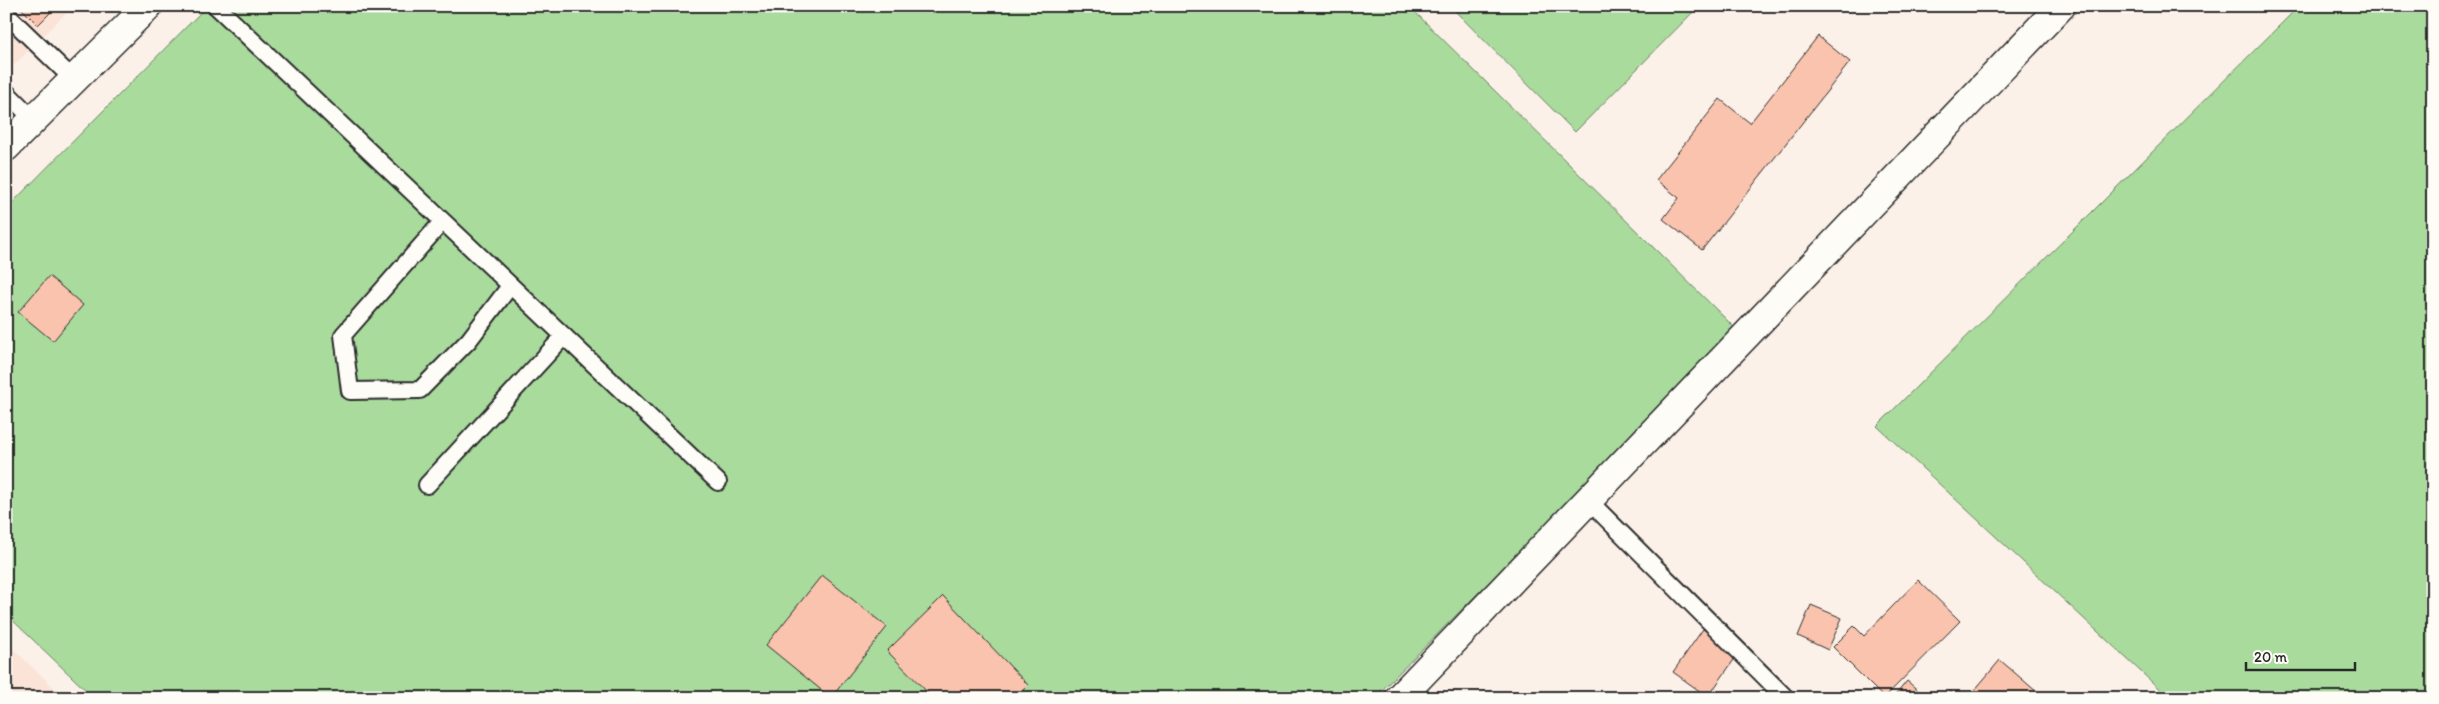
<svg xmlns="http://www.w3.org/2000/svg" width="2439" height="704" font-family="Itim,sans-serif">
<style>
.built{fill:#fbe3d7}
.green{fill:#a9db9d;stroke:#6a8364}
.building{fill:#fac3ae;stroke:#2b2b2b}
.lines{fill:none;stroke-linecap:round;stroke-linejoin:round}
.service-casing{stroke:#2b2b2b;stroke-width:20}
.minor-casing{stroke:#2b2b2b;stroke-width:31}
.service{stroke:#fdfcf7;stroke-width:16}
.minor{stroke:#fdfcf7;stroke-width:28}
</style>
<rect width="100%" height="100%" fill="#fcf1e8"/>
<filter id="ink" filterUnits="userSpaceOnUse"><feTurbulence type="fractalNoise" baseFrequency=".02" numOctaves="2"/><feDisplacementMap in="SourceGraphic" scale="10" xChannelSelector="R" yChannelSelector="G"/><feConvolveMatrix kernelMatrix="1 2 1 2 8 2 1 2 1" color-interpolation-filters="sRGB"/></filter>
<g filter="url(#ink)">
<g class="built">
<path d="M 6,6 L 73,6 L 6,73 Z"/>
<path d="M 6,642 L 65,698 L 6,698 Z"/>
</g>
<g class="green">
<path d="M 207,6 L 1409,6 L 1738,331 L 1374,698 L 94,698 L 6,614 L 6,209 Z"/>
<path d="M 1450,6 L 1699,6 L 1575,132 Z"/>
<path d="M 2299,6 L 2433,6 L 2433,698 L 2169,698 L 1877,426 Z"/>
</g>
<g class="building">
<path d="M 19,6 L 57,6 L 38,25 Z"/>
<path d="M 1818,36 L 1850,62 L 1702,250 L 1663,219 L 1679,198 L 1656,180 L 1720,99 L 1750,123 Z"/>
<path d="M 49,276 L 83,305 L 53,341 L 18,312 Z"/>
<path d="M 822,575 L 887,627 L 831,698 L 766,645 Z"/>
<path d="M 1918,580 L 1960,621 L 1884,698 L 1833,647 L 1854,626 L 1864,636 Z"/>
<path d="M 943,596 L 1028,685 L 1015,698 L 933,698 L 887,651 Z"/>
<path d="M 1811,605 L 1842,618 L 1828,650 L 1798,636 Z"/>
<path d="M 1703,629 L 1738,654 L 1708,697 L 1673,672 Z"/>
<path d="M 2000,660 L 2038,693 L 2033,698 L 1968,698 Z"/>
<path d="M 1907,681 L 1927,698 L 1893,698 Z"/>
<path d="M 1731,691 L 1738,698 L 1726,698 Z"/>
<path d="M 1950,691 L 1958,698 L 1944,698 Z"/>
</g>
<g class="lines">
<defs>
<g id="service">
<path d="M 216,6 L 718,482"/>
<path d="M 6,14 L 73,79"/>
<path d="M 6,92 L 33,119"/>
<path d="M 442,222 L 343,335 L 350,391 L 420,390 L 469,340 L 510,286"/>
<path d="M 427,485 L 564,336"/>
<path d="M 1587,499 L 1786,698"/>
</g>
<g id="minor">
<path d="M 6,147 L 148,6"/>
<path d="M 1399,698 L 2061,6"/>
</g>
</defs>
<use href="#service" class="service-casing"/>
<use href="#minor" class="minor-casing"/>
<use href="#service" class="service"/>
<use href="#minor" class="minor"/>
</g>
</g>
<rect width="2439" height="704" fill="none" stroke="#fdfcf7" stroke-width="25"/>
<rect x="12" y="12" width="2414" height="679" fill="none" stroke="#2b2b2b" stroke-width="2" filter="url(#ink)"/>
<path d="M2246 662v8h109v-8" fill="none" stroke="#2b2b2b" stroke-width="2.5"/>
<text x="2254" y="662" font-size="15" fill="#2b2b2b" stroke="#fdfcf7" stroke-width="4" paint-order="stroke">20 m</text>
</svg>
